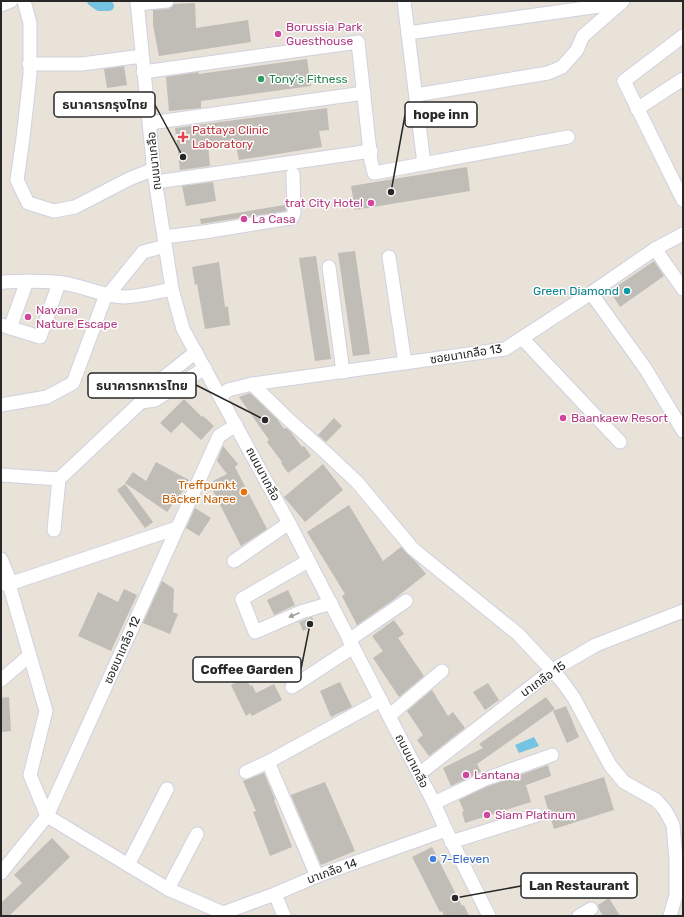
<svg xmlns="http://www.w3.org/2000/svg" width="684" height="917" font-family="Rubik,'Noto Sans Thai',sans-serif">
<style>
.water{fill:#74c3e2}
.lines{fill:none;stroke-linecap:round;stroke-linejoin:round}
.canal{stroke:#74c3e2;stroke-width:10}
.building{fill:#c0bcb6}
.minor-casing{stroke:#cfd1df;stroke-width:15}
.minor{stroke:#fff;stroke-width:13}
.oneway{fill:#9e9e9e}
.hotel-dot{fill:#d1479c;stroke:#fff;stroke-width:1.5}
.leisure-dot{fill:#2e9e5b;stroke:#fff;stroke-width:1.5}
.health-dot{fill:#e0444e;stroke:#fff;stroke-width:1.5}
.culture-dot{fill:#0f9aa8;stroke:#fff;stroke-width:1.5}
.food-dot{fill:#e8710a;stroke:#fff;stroke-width:1.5}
.shop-dot{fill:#3f7fe0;stroke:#fff;stroke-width:1.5}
.labels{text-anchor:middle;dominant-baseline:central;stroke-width:3;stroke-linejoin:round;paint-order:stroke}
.hotel-label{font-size:12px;fill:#b23c85;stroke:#fff;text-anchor:start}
.leisure-label{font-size:12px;fill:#27864d;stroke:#fff;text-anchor:start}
.health-label{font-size:12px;fill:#be3a42;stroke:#fff;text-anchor:start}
.street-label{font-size:12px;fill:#272727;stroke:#fff}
.culture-label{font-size:12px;fill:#0d838f;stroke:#fff;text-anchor:end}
.food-label{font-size:12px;fill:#c56008;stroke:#fff;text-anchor:end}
.shop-label{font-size:12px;fill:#366cbe;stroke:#fff;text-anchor:start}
.leader{fill:none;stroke:#272727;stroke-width:1.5}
.callout-dot{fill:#272727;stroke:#fff;stroke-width:1.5}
.callout{fill:#fff;stroke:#272727;stroke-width:1.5}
.callout-label{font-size:13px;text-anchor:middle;font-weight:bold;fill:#272727}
</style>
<rect width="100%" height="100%" fill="#e8e2d9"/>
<path class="water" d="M 534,737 L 539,746 L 519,753 L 515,745 Z"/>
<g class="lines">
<path class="canal" d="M 92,1 L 99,6 L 109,6"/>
</g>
<g class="building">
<path d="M 195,3 L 196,28 L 248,20 L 251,42 L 159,56 L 153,25 L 153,10 L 168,9 L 172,7 L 174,4 Z"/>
<path d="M 307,59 L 311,86 L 201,101 L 201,108 L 169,111 L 166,77 L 198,72 L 199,74 Z"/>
<path d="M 124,66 L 127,85 L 107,88 L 104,69 Z"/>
<path d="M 327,108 L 329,130 L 319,131 L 322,147 L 239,160 L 235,141 L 208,145 L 210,166 L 180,170 L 175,128 Z"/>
<path d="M 467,167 L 470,191 L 355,210 L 351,186 Z"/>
<path d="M 213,182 L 216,201 L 186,206 L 182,186 Z"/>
<path d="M 285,205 L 286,211 L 201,224 L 200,219 Z"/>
<path d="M 355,251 L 370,354 L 353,356 L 338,253 Z"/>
<path d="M 316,256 L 331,359 L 315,361 L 299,258 Z"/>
<path d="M 654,261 L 664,276 L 620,307 L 610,291 Z"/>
<path d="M 219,262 L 225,307 L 228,306 L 230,325 L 205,329 L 197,284 L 195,285 L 192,267 Z"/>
<path d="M 250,393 L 277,419 L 284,429 L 286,428 L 291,432 L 302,447 L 304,446 L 311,456 L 288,473 L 281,463 L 282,462 L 267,442 L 269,440 L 239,397 Z"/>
<path d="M 184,399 L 202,417 L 203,416 L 214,426 L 201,440 L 182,422 L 171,433 L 160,423 Z"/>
<path d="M 334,418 L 342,426 L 326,442 L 318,435 Z"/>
<path d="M 223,446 L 238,464 L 235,467 L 267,529 L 241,546 L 209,483 L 227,474 L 217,461 Z"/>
<path d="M 156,462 L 189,480 L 181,494 L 180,494 L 167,512 L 125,483 L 133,472 L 146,481 Z"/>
<path d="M 323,464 L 343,490 L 305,522 L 284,497 Z"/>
<path d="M 125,484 L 153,522 L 145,528 L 117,490 Z"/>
<path d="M 349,505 L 383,561 L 401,547 L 416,562 L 426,574 L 393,600 L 357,625 L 342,596 L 345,594 L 307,532 Z"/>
<path d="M 195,508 L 211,518 L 199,536 L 186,528 Z"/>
<path d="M 162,581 L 174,589 L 173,612 L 178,614 L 170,634 L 143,623 Z"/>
<path d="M 124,589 L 137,595 L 111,651 L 78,636 L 98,592 L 118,602 Z"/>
<path d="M 288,590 L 295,605 L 274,615 L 267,600 Z"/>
<path d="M 312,617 L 315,625 L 303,631 L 299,622 Z"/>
<path d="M 394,620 L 404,634 L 398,638 L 424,676 L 399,697 L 373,658 L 383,651 L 372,636 Z"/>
<path d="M 246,678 L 250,686 L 252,685 L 256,693 L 274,684 L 282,700 L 252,716 L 250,713 L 246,716 L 231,685 Z"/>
<path d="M 340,682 L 352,707 L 331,717 L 320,691 Z"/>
<path d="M 488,683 L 499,700 L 485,710 L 473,692 Z"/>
<path d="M 432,690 L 448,716 L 453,712 L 465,728 L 429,756 L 417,740 L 423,735 L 407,711 Z"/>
<path d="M 9,697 L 11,731 L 1,732 L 1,698 Z"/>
<path d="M 546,697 L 555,709 L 477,764 L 481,772 L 451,786 L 443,768 L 483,748 L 479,744 Z"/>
<path d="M 566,706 L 579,737 L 567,743 L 553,711 Z"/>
<path d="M 548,765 L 551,776 L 526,785 L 531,802 L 465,823 L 462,812 L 464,811 L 459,800 L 486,787 Z"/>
<path d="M 264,773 L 275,799 L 274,800 L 292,847 L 270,856 L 253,812 L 256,811 L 243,781 Z"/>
<path d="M 604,777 L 614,810 L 554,829 L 544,796 Z"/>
<path d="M 325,782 L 355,851 L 321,865 L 291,795 Z"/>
<path d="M 52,838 L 70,857 L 9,916 L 1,916 L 1,903 L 22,883 L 14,875 Z"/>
<path d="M 432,847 L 462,906 L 464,905 L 469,916 L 444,916 L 442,911 L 440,912 L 412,857 Z"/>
<path d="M 609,898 L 620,916 L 603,916 L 599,909 L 598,905 Z"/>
</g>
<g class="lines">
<defs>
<g id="minor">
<path d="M 24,1 L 30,23 L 30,75 L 23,138 L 17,180 L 28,203 L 54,211 L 75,207 L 129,179 L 154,169"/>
<path d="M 137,1 L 154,173 L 172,289 L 183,329 L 289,523 L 434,803 L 446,830 L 489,916"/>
<path d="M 404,1 L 424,164"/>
<path d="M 137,4 L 167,1"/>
<path d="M 1,5 L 11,1"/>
<path d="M 408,33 L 621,3"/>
<path d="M 683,36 L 624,81 L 683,200"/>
<path d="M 29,64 L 82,64 L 142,56"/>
<path d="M 143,72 L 358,42 L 371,161 L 374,173 L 568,137"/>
<path d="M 416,95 L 548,73 L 562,67 L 577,50 L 583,36 L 623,1"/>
<path d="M 637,109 L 683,79"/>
<path d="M 150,123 L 364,93"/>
<path d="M 156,182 L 371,151"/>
<path d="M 164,237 L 204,232 L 291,218 L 293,216 L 294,213 L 293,174"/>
<path d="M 655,249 L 683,289"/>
<path d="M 389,257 L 405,363"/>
<path d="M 329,267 L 343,372"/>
<path d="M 1,283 L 1,282 C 22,281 43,280 63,283 C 84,286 102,296 123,297 C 139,297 156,292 172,289"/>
<path d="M 591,293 L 645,368 L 683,431"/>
<path d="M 1,325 L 40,337 L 59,283"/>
<path d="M 10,328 L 27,281"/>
<path d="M 522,338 L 620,442"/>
<path d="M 196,352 L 149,389 L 141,402 L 155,400 L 205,368"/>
<path d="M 252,384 L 288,419 L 324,451 L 357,482 L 413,549 L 518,634 L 561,680 L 574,698 L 610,765 L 624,782 L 656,800 L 665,810 L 673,825 L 676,860 L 676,895 L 670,916"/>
<path d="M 220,396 L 228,390 L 252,384 L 505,349 L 591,293 L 655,249 L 683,234"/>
<path d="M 1,405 L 47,397 L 73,383 L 104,300 L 143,252 L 165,246"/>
<path d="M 1,475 L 59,479"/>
<path d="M 54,530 L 59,479 L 141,402"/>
<path d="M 1,559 L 11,583"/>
<path d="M 234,561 L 289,523"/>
<path d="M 308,561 L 242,599 L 255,632 L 301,612 L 331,603"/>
<path d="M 1,584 L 9,584 L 177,528"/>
<path d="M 9,584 L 46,711 L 30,775 L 47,816 L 168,889 L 223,913"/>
<path d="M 349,640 L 406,601"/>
<path d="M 1,680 L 29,656"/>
<path d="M 292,687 L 353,647"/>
<path d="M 389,716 L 442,671"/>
<path d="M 268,762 L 317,876"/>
<path d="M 246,772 L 268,762 L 381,700"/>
<path d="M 419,774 L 551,671 L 596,645 L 683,611"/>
<path d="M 434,803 L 483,780 L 552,755"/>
<path d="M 451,842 L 537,815"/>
<path d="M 128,865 L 167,789"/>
<path d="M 1,873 L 47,816 L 219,436 L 236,425"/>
<path d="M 168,889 L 197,834"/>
<path d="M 275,894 L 284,916"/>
<path d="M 222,916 L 223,913 L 275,894 L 317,876 L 446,830"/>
<path d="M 579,916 L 591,909"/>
</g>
</defs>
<use href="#minor" class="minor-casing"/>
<use href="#minor" class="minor"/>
</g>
<defs><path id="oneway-solid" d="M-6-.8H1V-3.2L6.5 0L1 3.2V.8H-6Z"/></defs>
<use class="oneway" href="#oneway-solid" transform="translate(294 615) rotate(157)"/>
<g class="hotel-dot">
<circle cx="278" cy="34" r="4"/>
<circle cx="371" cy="203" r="4"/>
<circle cx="244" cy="219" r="4"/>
<circle cx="28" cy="317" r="4"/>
<circle cx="563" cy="418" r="4"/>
<circle cx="466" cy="775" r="4"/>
<circle cx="487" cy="815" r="4"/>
</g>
<circle class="leisure-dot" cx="261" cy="79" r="4"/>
<path class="health-dot" d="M181 131h4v4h4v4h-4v4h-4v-4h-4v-4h4z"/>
<circle class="culture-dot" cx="627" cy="291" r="4"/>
<circle class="food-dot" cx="244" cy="492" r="4"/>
<circle class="shop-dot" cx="433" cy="859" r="4"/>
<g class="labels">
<g class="hotel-label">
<text x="286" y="27">Borussia Park<tspan x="286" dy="14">Guesthouse</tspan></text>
<text x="363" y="203" text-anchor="end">trat City Hotel</text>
<text x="252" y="219">La Casa</text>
<text x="36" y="310">Navana<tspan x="36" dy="14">Nature Escape</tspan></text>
<text x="571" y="418">Baankaew Resort</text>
<text x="474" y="775">Lantana</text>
<text x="495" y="815">Siam Platinum</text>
</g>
<g class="leisure-label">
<text x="269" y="79">Tony's Fitness</text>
</g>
<g class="health-label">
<text x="192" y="130">Pattaya Clinic<tspan x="192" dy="14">Laboratory</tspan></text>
</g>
<g class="street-label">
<text transform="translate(154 161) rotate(-96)">ถนนนาเกลือ</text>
<text transform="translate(466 354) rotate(-9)">ซอยนาเกลือ 13</text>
<text transform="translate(263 474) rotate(62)">ถนนนาเกลือ</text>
<text transform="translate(122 650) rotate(-66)">ซอยนาเกลือ 12</text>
<text transform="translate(543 679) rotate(-35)">นาเกลือ 15</text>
<text transform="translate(412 761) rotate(63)">ถนนนาเกลือ</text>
<text transform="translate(332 871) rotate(-20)">นาเกลือ 14</text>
</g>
<g class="culture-label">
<text x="619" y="291">Green Diamond</text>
</g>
<g class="food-label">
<text x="236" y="485">Treffpunkt<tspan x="236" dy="14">Bäcker Naree</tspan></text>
</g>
<g class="shop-label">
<text x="441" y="859">7-Eleven</text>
</g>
</g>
<path class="leader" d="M183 157L155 105M391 192L405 115M265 420L196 385M310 624L301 669M455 898L521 886"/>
<g class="callout-dot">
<circle cx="183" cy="157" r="4"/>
<circle cx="391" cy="192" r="4"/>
<circle cx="265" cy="420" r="4"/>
<circle cx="310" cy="624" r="4"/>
<circle cx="455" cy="898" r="4"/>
</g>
<g class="callout">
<rect x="54" y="92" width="101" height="25" rx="4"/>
<rect x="405" y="102" width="72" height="25" rx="4"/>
<rect x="88" y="373" width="108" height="25" rx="4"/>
<rect x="193" y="657" width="108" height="25" rx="4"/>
<rect x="521" y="873" width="116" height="25" rx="4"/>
</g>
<g class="callout-label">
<text x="105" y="109">ธนาคารกรุงไทย</text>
<text x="441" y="119">hope inn</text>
<text x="142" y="390">ธนาคารทหารไทย</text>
<text x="247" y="674">Coffee Garden</text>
<text x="579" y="890">Lan Restaurant</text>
</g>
<rect width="684" height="917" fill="none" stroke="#272727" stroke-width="4"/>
</svg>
